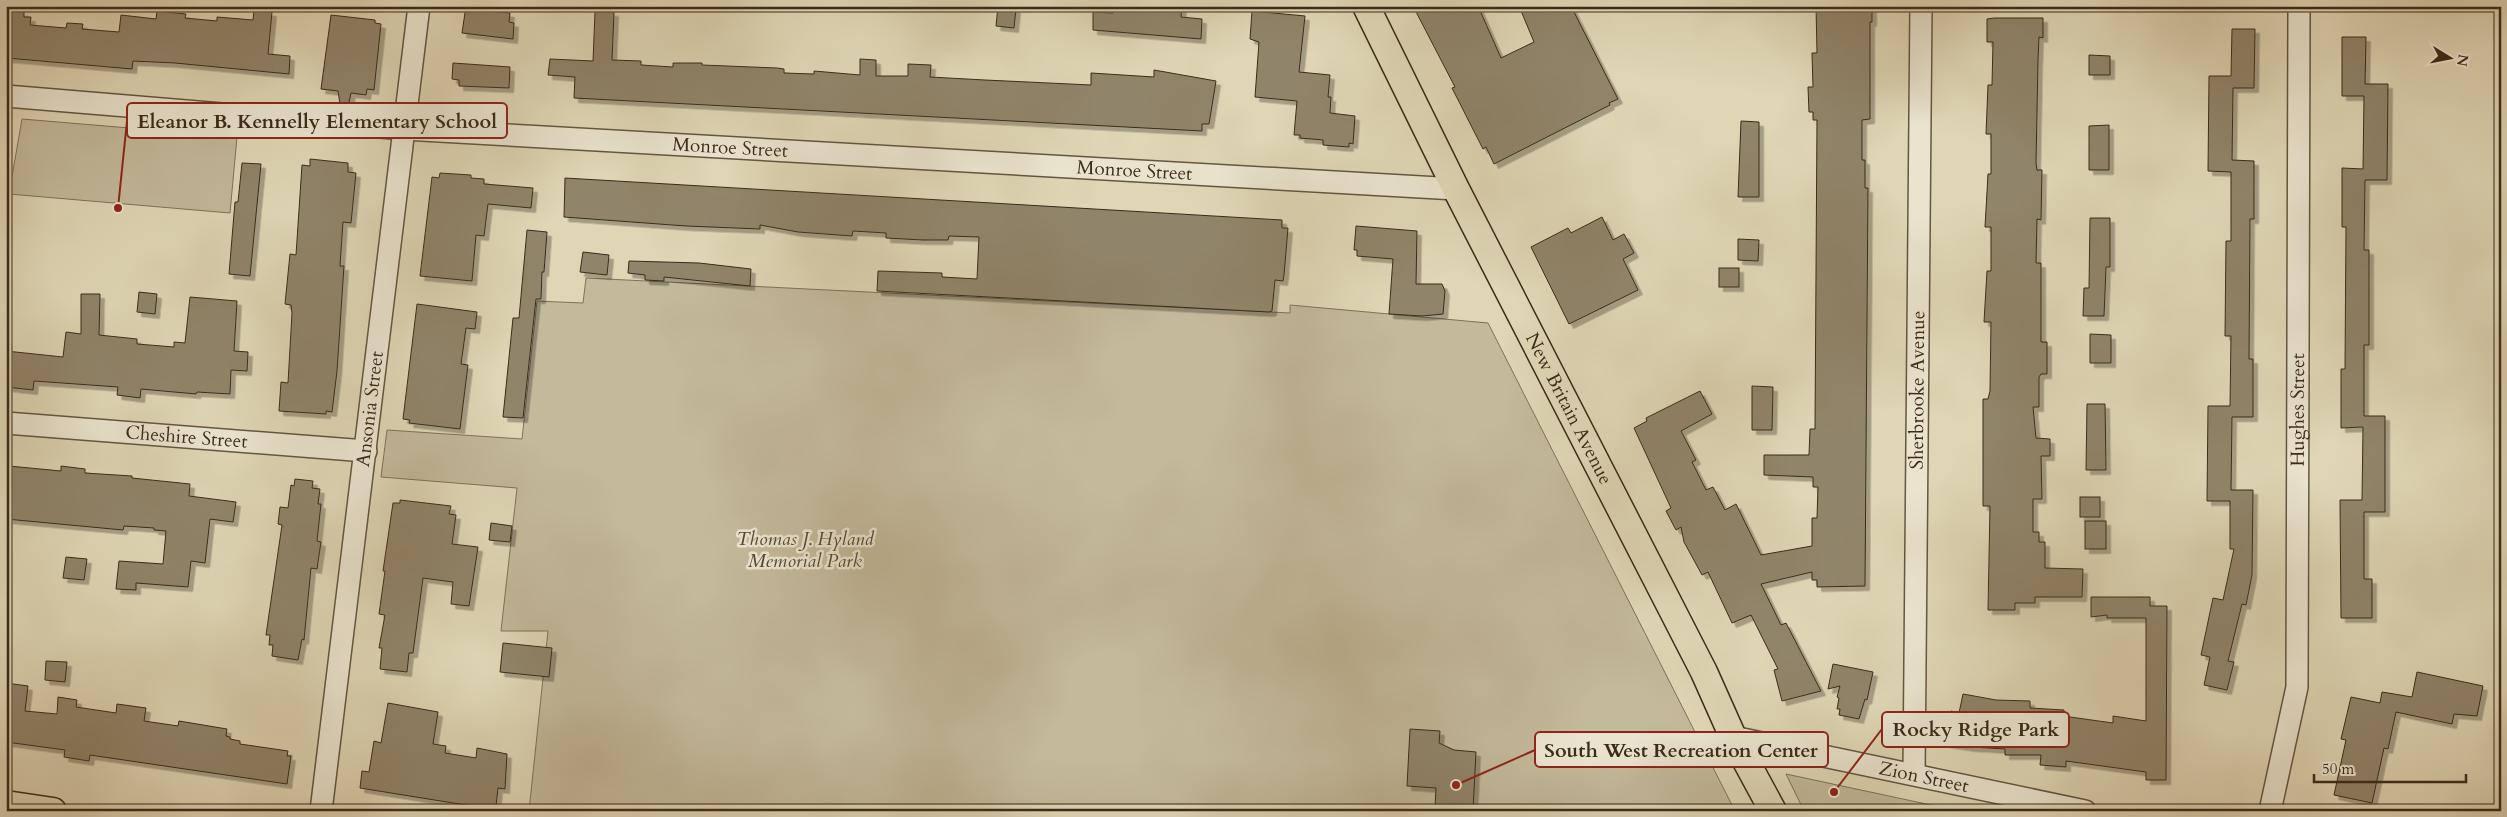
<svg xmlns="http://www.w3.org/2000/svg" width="2507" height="817" font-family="Cardo,serif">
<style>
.green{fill:#c3b99b;stroke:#7f725a}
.building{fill:#90846b;stroke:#3b2b1a;filter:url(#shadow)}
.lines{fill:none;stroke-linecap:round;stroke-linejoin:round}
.minor-casing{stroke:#645641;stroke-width:24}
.major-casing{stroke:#3b2b1a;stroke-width:29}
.minor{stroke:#eae4cf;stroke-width:21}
.major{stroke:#dfd6b5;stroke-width:26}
.labels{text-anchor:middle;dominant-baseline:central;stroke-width:5;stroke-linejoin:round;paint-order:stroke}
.street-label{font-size:19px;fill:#3b2b1a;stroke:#eae4cf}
.park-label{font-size:19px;font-style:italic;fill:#564734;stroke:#eae4cf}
.leader{fill:none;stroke:#8f2418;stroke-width:2}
.callout-dot{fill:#8f2418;stroke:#eae4cf;stroke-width:2}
.callout{fill:#eae4cf;stroke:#8f2418;stroke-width:2}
.callout-label{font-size:20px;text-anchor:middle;font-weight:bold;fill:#3b2b1a}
</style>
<defs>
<filter id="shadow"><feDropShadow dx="4.5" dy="4.5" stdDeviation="0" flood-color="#0004"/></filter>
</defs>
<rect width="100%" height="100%" fill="#dfd6b5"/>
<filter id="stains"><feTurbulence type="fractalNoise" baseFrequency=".004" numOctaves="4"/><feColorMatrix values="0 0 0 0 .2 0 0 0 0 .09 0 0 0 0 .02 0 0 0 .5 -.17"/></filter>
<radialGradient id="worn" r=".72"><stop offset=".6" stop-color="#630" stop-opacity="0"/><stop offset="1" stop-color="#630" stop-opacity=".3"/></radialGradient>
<g class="green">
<path d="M 22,119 L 237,137 L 230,213 L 9,194 Z"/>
<path d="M 586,278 L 1290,313 L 1290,305 L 1488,323 L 1735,811 L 529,811 L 548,631 L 501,631 L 517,488 L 381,477 L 387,430 L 522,439 L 537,301 L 583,303 Z"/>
<path d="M 1786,774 L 1959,811 L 1804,811 Z"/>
</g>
<g class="building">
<path d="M 466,6 L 481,6 L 481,10 L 510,13 L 509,22 L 514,23 L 513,39 L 462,33 Z"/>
<path d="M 998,6 L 1016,8 L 1014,28 L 996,26 Z"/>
<path d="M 1114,6 L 1182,6 L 1181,17 L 1202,19 L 1201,39 L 1093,30 L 1093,12 L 1113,13 Z"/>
<path d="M 1413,6 L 1478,6 L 1501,58 L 1534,42 L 1519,6 L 1571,6 L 1618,99 L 1609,103 L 1610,105 L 1494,164 L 1486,147 L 1483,149 L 1452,88 L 1455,87 Z"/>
<path d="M 1816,6 L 1872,6 L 1872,22 L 1870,22 L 1870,119 L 1862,120 L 1862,160 L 1865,160 L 1865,188 L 1868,188 L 1865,586 L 1817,587 L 1817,580 L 1812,580 L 1812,572 L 1761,584 L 1781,625 L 1786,623 L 1821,691 L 1782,701 L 1774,670 L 1778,669 L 1751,615 L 1732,623 L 1708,572 L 1702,575 L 1684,542 L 1681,527 L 1676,530 L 1666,511 L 1671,508 L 1634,428 L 1647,421 L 1646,418 L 1700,391 L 1712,414 L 1681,431 L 1696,460 L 1692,462 L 1706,490 L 1713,487 L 1725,510 L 1736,504 L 1761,555 L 1812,546 L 1812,518 L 1817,518 L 1818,487 L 1813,487 L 1813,477 L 1764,475 L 1764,455 L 1809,455 L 1810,429 L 1815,429 L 1817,120 L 1813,120 L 1813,112 L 1809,112 L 1808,87 L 1813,87 L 1812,53 L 1817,53 Z"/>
<path d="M 254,10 L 272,12 L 268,54 L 290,56 L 289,74 L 175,63 L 133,61 L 132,69 L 7,58 L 6,11 L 24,12 L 24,17 L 31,17 L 30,25 L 66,28 L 67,23 L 83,24 L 82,29 L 119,32 L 121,15 L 156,19 L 157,11 L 186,14 L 185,18 L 217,21 L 217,17 L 253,20 Z"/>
<path d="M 1252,11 L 1305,16 L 1299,72 L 1330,75 L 1328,97 L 1331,97 L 1330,113 L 1355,116 L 1353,144 L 1349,143 L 1349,147 L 1323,145 L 1323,140 L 1300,138 L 1300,135 L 1294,135 L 1297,101 L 1255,97 L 1259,42 L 1250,39 Z"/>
<path d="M 595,12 L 614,12 L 612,60 L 641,61 L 641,65 L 673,67 L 673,63 L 702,63 L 702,65 L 777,68 L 784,69 L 784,73 L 814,74 L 814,71 L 860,75 L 860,59 L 876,60 L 876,76 L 908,76 L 908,64 L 931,65 L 930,77 L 985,80 L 1091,85 L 1091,73 L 1154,77 L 1154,70 L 1216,81 L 1209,124 L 1202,124 L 1202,131 L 574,98 L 575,77 L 548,75 L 550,59 L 593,61 Z"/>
<path d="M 331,15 L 375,20 L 375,23 L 381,24 L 374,90 L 367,89 L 366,95 L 351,93 L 347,112 L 341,111 L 338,91 L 321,89 Z"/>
<path d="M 1994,18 L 2043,18 L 2043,38 L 2039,37 L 2038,60 L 2036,163 L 2037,170 L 2042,170 L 2041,220 L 2037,219 L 2036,263 L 2041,263 L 2041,342 L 2047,342 L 2047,374 L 2041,374 L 2039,377 L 2039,407 L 2033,407 L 2036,438 L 2050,439 L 2050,456 L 2041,456 L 2042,499 L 2033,499 L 2033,532 L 2039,532 L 2039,542 L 2045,542 L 2045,568 L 2083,569 L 2082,597 L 2035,597 L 2035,603 L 2015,603 L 2015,610 L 1988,610 L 1990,506 L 1983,506 L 1983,399 L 1988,399 L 1990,391 L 1991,322 L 1984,322 L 1987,271 L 1991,271 L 1991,227 L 1985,227 L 1988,174 L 1991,174 L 1991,134 L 1986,134 L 1988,85 L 1992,85 L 1993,42 L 1987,42 L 1987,19 Z"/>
<path d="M 2232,29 L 2255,29 L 2254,88 L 2233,88 L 2232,160 L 2254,161 L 2254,219 L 2250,219 L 2249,359 L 2253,359 L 2253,417 L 2232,417 L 2231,490 L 2253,490 L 2252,575 L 2246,605 L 2242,604 L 2228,661 L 2234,662 L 2227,690 L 2204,685 L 2210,657 L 2201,655 L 2213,598 L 2223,600 L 2234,549 L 2230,549 L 2230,501 L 2207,501 L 2208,406 L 2230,406 L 2231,336 L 2225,336 L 2226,241 L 2231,241 L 2231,172 L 2208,171 L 2209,76 L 2231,76 Z"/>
<path d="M 2342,37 L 2366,37 L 2365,84 L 2388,84 L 2387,180 L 2365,180 L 2364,250 L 2369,250 L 2369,345 L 2364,345 L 2364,416 L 2385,416 L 2385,512 L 2364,512 L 2364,579 L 2372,579 L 2372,618 L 2341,618 L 2340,500 L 2362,500 L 2363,427 L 2341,428 L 2341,369 L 2345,369 L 2346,227 L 2342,227 L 2342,168 L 2363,169 L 2364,96 L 2342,96 Z"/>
<path d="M 2089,55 L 2110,56 L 2110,75 L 2089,75 Z"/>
<path d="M 453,63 L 510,67 L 509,88 L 459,86 L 459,80 L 452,79 Z"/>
<path d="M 1741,121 L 1759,122 L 1759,197 L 1738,197 Z"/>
<path d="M 2109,125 L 2109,170 L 2089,170 L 2089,126 Z"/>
<path d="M 310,159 L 348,163 L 348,172 L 356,173 L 351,223 L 343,222 L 340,266 L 344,266 L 337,371 L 332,412 L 326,411 L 326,414 L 279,411 L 281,382 L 288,383 L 292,313 L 291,305 L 285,304 L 290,254 L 296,255 L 302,165 L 310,166 Z"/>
<path d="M 242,163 L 261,164 L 250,276 L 229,274 L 235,202 L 238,202 Z"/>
<path d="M 440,173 L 471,175 L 471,178 L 484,179 L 484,184 L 533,188 L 531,208 L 488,204 L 484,236 L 476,235 L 472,281 L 420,276 L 432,177 L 439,178 Z"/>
<path d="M 565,178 L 1282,220 L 1282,228 L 1288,228 L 1284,275 L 1283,281 L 1275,280 L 1272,311 L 1269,312 L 877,291 L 878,271 L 942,273 L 942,277 L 977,279 L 979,237 L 949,236 L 948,240 L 923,240 L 886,238 L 886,233 L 853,231 L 852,236 L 798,232 L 760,225 L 760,229 L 686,226 L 564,217 Z"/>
<path d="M 1602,217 L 1613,240 L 1624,234 L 1634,253 L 1623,259 L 1638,290 L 1569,324 L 1531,247 L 1568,228 L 1571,233 Z"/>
<path d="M 2090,218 L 2110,218 L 2110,267 L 2106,267 L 2104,316 L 2083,316 L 2084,288 L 2089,288 Z"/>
<path d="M 1356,226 L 1417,231 L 1416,284 L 1442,284 L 1445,291 L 1443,314 L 1422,316 L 1389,314 L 1393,259 L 1357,256 L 1357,250 L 1354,250 Z"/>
<path d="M 527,230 L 547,232 L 544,272 L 542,272 L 541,299 L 536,299 L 523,418 L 503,417 L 513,318 L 519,318 Z"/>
<path d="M 1738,239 L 1759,240 L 1758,261 L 1738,260 Z"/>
<path d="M 583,252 L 609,255 L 607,275 L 580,272 Z"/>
<path d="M 629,261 L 699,263 L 751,269 L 750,286 L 664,277 L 664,281 L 645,280 L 645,275 L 628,273 Z"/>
<rect x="1719" y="268" width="20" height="19"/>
<path d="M 139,292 L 157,294 L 155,314 L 137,312 Z"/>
<path d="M 81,294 L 100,294 L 99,335 L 137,339 L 137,344 L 174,347 L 174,342 L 185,343 L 190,297 L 237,301 L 234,351 L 248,352 L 247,371 L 231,370 L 230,394 L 197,392 L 196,394 L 141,389 L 140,398 L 117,395 L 118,387 L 34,381 L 33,390 L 6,387 L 6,351 L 63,357 L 66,332 L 81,334 Z"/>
<path d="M 417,304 L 477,312 L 475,329 L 466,328 L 461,364 L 468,365 L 460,429 L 409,423 L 410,420 L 403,419 Z"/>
<path d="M 2090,334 L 2111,335 L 2111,363 L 2090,363 Z"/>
<path d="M 1752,386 L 1773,387 L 1772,430 L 1752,430 Z"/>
<path d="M 2087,404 L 2105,404 L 2106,470 L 2086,470 Z"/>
<path d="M 9,466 L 61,471 L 61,466 L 85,469 L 85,473 L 132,476 L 132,478 L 190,484 L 189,496 L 236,502 L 233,522 L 210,519 L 205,563 L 191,561 L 188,587 L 136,583 L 136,590 L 116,589 L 119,561 L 163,564 L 166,531 L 154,530 L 154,528 L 124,526 L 123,530 L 6,519 L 6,484 Z"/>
<path d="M 295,479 L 313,481 L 312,488 L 320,489 L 318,504 L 321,504 L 317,541 L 321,542 L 317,569 L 311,568 L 304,640 L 302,639 L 298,660 L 272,656 L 273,645 L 269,645 L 270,635 L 266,635 L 282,525 L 278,524 L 280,507 L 288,508 L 291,485 L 294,486 Z"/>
<rect x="2080" y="497" width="20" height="20"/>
<path d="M 400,500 L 451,506 L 449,514 L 456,515 L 452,544 L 478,547 L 469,606 L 451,604 L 453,582 L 423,578 L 413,653 L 409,653 L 407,672 L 380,669 L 382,648 L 379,648 L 385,615 L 379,614 L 385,571 L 383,571 L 393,503 L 400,503 Z"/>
<rect x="2085" y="521" width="21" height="28"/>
<path d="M 491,523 L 512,526 L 510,542 L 489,540 Z"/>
<path d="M 66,557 L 87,559 L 84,580 L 63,578 Z"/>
<path d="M 2091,597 L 2150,597 L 2150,606 L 2167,606 L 2166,780 L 2146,780 L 2146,772 L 2066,761 L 2066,767 L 2040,765 L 2041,755 L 2005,755 L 2005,749 L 1971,747 L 1945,743 L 1951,711 L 1959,713 L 1963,694 L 1996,700 L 2030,701 L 2030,708 L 2064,710 L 2064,716 L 2070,717 L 2113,723 L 2113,716 L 2146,721 L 2146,618 L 2107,618 L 2107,615 L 2091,617 Z"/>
<path d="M 503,643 L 552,648 L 549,677 L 500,672 Z"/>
<path d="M 46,661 L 67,662 L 65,682 L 45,680 Z"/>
<path d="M 1833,664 L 1873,672 L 1867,700 L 1865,699 L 1859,719 L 1839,715 L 1840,709 L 1837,709 L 1839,698 L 1837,697 L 1840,686 L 1828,689 Z"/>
<path d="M 2417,672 L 2483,686 L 2477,716 L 2454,714 L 2452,724 L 2396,712 L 2388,749 L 2384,748 L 2372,803 L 2334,795 L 2346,740 L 2341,739 L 2351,697 L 2380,703 L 2382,692 L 2412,697 Z"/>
<path d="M 6,683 L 28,686 L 25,711 L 57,714 L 58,697 L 77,700 L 76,707 L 116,713 L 117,704 L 146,708 L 144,721 L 178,726 L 179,721 L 227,729 L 226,736 L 230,737 L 230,739 L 240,741 L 240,744 L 288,751 L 287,756 L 291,756 L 287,784 L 90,755 L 89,761 L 64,757 L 65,750 L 6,742 Z"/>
<path d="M 388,703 L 438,712 L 433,744 L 446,746 L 445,753 L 476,758 L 477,748 L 507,754 L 505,789 L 498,788 L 496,806 L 487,811 L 478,807 L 360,788 L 362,771 L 369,772 L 374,741 L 381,743 Z"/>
<path d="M 1410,729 L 1440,731 L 1439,743 L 1454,750 L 1476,752 L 1473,810 L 1435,808 L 1436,788 L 1407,786 Z"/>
</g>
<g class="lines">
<defs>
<g id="minor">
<path id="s1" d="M 6,96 L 404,129 L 1456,189"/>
<path id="s2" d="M 6,423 L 366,451"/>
<path id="s3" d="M 1733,737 L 2085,811"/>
<path id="s4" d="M 1914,774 L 1921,6"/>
<path id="s5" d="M 321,811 L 419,6"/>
<path id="s6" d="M 2270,811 L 2297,687 L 2299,6"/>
</g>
<g id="major">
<path id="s7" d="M 1366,6 L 1456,189 L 1704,672 L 1733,737 L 1773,811"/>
<path d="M 6,804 L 53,811"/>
</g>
</defs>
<use href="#minor" class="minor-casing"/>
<use href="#major" class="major-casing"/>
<use href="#minor" class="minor"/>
<use href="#major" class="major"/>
</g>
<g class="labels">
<g class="street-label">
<text stroke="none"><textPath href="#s1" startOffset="726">Monroe Street</textPath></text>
<text stroke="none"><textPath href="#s1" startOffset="1131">Monroe Street</textPath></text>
<text stroke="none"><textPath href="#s4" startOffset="384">Sherbrooke Avenue</textPath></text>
<text stroke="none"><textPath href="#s5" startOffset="405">Ansonia Street</textPath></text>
<text stroke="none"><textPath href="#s7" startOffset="451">New Britain Avenue</textPath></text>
<text stroke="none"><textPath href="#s6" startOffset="404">Hughes Street</textPath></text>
<text stroke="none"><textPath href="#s2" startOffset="181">Cheshire Street</textPath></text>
<text stroke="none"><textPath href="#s3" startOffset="195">Zion Street</textPath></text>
</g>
<g class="park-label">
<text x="805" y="539">Thomas J. Hyland<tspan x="805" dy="22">Memorial Park</tspan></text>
</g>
</g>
<path class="leader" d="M118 208L127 121M1834 792L1882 729M1456 785L1535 750"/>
<g class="callout-dot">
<circle cx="118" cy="208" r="5"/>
<circle cx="1834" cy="792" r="5"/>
<circle cx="1456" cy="785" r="5"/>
</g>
<g class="callout">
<rect x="127" y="103" width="380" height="35" rx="5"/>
<rect x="1882" y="712" width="187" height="35" rx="5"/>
<rect x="1535" y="732" width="293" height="35" rx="5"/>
</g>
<g class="callout-label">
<text x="317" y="128">Eleanor B. Kennelly Elementary School</text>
<text x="1976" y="736">Rocky Ridge Park</text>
<text x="1681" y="757">South West Recreation Center</text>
</g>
<rect width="2507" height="817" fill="none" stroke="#dfd6b5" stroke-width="25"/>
<rect x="8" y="8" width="2492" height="802" fill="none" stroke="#3b2b1a" stroke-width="2.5"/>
<rect x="12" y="12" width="2482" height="792" fill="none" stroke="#3b2b1a"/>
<g transform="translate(2450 58) rotate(100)" stroke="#eae4cf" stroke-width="4" paint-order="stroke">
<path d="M0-4L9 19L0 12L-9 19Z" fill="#3b2b1a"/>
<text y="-8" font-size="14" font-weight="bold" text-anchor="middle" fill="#3b2b1a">N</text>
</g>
<path d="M2314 774v8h152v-8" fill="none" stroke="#3b2b1a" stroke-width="2.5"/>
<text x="2322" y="774" font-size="15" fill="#3b2b1a" stroke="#eae4cf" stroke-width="4" paint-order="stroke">50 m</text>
<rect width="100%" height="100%" filter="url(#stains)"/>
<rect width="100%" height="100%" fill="url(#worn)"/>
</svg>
